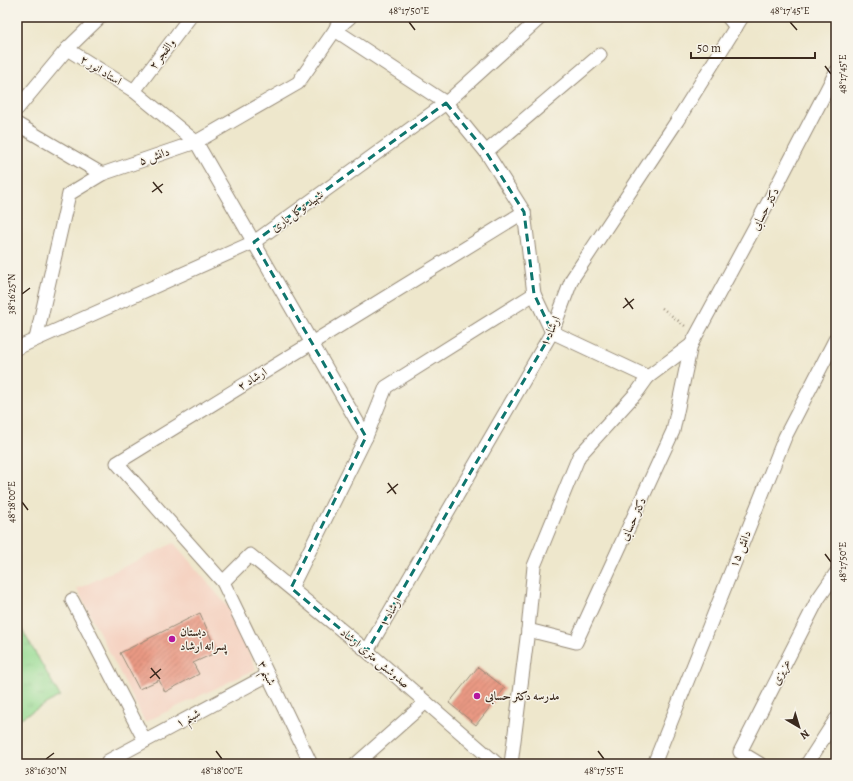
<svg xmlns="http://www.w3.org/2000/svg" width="853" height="781" font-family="Alegreya,Amiri,serif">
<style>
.built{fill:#f5d3c2}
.grass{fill:url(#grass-tufts);stroke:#698258}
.building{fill:url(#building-hatch)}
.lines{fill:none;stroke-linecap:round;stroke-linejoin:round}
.minor-casing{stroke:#948875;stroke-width:15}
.path{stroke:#948875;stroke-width:2.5;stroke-dasharray:1 3;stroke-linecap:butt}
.minor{stroke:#fff;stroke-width:13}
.marked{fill:none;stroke:#0f766e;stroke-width:3;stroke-dasharray:8 5;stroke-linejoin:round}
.ticks{fill:none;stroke:#3b2a1e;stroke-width:1.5}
.poi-dot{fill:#b5179e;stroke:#f7f3e8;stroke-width:1.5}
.labels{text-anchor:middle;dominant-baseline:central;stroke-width:3;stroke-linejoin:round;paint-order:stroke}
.street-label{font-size:12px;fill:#3b2a1e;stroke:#f7f3e8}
.poi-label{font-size:12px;font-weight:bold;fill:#3b2a1e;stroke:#f7f3e8;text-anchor:start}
.neatline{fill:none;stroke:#3b2a1e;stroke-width:1.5}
.ticks-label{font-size:10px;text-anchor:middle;fill:#3b2a1e}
</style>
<defs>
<pattern id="grass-tufts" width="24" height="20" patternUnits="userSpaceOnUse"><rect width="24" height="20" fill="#97db93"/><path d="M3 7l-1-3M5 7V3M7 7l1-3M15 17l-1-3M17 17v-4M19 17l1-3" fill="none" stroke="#83bc7e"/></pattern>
<pattern id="building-hatch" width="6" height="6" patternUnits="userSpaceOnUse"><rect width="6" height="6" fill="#e99984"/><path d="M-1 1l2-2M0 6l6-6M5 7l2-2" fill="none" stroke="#be7d6b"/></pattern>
</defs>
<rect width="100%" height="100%" fill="#f7f3e8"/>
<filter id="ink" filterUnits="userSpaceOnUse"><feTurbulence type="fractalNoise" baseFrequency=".025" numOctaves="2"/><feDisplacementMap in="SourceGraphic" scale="8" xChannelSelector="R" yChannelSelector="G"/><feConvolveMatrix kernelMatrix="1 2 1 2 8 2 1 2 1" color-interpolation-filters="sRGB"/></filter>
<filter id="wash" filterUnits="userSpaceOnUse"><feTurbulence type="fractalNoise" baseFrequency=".012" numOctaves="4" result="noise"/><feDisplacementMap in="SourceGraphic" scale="16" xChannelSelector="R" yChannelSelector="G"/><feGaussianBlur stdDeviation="0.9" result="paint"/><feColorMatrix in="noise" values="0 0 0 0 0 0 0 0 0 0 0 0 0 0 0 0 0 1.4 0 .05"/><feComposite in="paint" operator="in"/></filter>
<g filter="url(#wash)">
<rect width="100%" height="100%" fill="#eee7cc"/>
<path class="built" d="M 174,543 L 229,608 L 256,669 L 145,722 L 77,589 Z"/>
<path class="grass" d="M 17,621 L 60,696 L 17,720 Z"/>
<g id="blocks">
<g class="building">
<path d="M 200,613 L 217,652 L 193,663 L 199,674 L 165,692 L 159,680 L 139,689 L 120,653 Z"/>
<path d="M 478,667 L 505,688 L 476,725 L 449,703 Z"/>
</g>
</g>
</g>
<g filter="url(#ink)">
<use href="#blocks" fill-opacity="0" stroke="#948875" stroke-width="1"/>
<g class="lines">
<defs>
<g id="minor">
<path d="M 350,17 L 335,30 L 446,103 L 486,152 L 524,212 L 534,294 L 552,332 L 648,377"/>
<path d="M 728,17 L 736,27"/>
<path d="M 67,49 L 134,91 L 196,142 L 366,437"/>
<path d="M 134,91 L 190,17"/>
<path d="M 17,109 L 67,49 L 100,17"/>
<path d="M 17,124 L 102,174"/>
<path d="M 486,152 L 600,55"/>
<path d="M 36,339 L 69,194 L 102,174 L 196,142 L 298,83 L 335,30 L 338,23"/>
<path d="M 17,348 L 254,242 L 446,103 L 541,17"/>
<path d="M 223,582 L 250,555 L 367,651 L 497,764"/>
<path d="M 291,588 L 366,437 L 386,387 L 534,294"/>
<path d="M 72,600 L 145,741"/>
<path d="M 528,630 L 576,642 L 673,431 L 691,345"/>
<path d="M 367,651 L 552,332 L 572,279 L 677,121 L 742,17"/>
<path d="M 110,764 L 108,761 L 268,675"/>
<path d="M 311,764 L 223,582 L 117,463 L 524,212"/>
<path d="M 356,764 L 426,702"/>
<path d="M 511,764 L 528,630 L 534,566 L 579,456 L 638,391 L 648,377 L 691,345 L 771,197 L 836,72"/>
<path d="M 654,764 L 785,437 L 836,338"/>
<path d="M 760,764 L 740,752 L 818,599 L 836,573"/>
<path d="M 807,764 L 836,719"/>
</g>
</defs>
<use href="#minor" class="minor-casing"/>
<path class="path" d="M 662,308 L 685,326"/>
<use href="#minor" class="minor"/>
</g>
</g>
<path class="marked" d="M 446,103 L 486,152 L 524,212 L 534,294 L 552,332 L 367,651 L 291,588 L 366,437 L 254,242 Z"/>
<path class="ticks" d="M 409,22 L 415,30M 790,22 L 797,30M 825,66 L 831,74M 153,182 L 162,193M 152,192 L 163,184M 22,294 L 30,288M 625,298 L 633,309M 623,308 L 634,299M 388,483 L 396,494M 387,493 L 398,484M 22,502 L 28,510M 825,554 L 831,562M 151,668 L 160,679M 150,678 L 161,669M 216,751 L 222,759M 598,751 L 604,759M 46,759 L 54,753"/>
<g class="poi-dot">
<circle cx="172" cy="639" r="4"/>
<circle cx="477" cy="696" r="4"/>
</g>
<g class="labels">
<g class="street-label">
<text transform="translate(162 54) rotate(-53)">والفجر ۲</text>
<text transform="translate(101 70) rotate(32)">استاد انور ۲</text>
<text transform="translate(154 156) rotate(-19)">دانش ۵</text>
<text transform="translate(765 209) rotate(-62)">دکتر حسابی</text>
<text transform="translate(297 211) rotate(-36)">شهید توکل یاری</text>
<text transform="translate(550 331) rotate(-65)">ارشاد ۱</text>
<text transform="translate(252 379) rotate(-32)">ارشاد ۲</text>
<text transform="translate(633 519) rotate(-65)">دکتر حسابی</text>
<text transform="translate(740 549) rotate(-68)">دانش ۱۵</text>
<text transform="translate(390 612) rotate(-60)">ارشاد ۱</text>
<text transform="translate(375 658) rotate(40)">صدوشش متری ارشاد</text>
<text transform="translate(781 672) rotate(-63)">عزیزی</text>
<text transform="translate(267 673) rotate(64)">شبنم ۳</text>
<text transform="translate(188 718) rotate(-28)">شبنم ۱</text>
</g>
<g class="poi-label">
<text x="180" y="632">دبستان<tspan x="180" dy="14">پسرانه ارشاد</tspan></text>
<text x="485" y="696">مدرسه دکتر حسابی</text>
</g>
</g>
<rect width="853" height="781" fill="none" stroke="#f7f3e8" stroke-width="44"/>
<g transform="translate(799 727) rotate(142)" stroke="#f7f3e8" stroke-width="3" paint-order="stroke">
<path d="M0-3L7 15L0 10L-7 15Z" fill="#3b2a1e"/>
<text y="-6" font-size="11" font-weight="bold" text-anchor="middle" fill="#3b2a1e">N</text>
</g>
<path d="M691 52v6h124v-6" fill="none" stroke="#3b2a1e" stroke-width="2"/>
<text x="697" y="52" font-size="12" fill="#3b2a1e" stroke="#f7f3e8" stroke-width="3" paint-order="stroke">50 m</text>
<rect x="22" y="22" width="809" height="737" class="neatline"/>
<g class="ticks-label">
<text x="409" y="14">48°17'50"E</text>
<text x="790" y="14">48°17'45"E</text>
<text transform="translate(842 74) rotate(-90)" y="4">48°17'45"E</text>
<text transform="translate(11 294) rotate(-90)" y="4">38°16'25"N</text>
<text transform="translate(11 502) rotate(-90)" y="4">48°18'00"E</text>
<text transform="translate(842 562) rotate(-90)" y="4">48°17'50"E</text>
<text x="46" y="774">38°16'30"N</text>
<text x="222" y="774">48°18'00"E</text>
<text x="604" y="774">48°17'55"E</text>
</g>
</svg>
